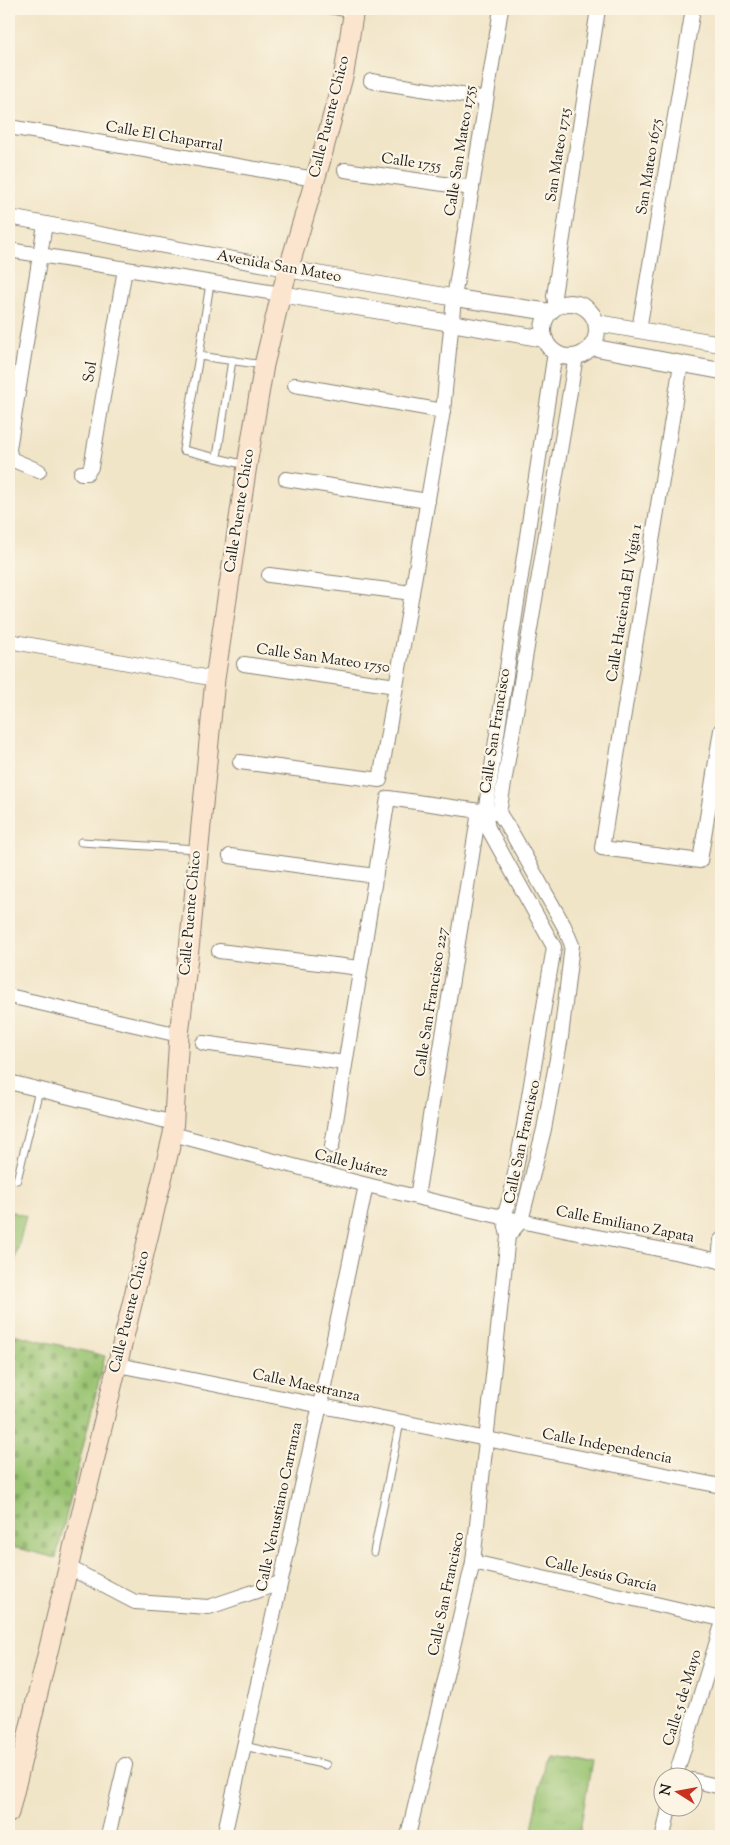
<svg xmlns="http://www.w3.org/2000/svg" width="730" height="1845" font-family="'Sorts Mill Goudy',serif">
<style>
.grass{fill:url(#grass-tufts);stroke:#5a6f46}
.cemetery{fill:url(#cemetery-stones);stroke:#5a6f46}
.pitch{fill:#97c270;stroke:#5a6f46}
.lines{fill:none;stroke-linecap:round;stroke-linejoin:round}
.service-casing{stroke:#868072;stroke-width:9}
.minor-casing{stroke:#868072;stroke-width:16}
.tertiary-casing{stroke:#868072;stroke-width:18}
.secondary-casing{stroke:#868072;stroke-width:21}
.service{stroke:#fff;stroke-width:7}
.minor{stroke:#fff;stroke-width:14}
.tertiary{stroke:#fff;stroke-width:16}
.secondary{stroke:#fce5cf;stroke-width:19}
.labels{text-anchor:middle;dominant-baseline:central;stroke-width:4.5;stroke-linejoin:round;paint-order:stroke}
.street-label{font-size:15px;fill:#1c1c1c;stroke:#fcf5e5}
</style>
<defs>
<pattern id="grass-tufts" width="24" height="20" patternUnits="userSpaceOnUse" patternTransform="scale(1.25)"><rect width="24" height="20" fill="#97c270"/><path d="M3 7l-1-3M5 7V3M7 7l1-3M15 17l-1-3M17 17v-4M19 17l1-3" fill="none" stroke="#82a660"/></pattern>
<pattern id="cemetery-stones" width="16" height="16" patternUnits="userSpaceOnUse" patternTransform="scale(1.25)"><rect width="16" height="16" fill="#97c270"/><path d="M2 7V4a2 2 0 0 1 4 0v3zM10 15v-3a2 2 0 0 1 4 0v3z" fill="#82a660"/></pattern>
</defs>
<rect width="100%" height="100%" fill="#fcf5e5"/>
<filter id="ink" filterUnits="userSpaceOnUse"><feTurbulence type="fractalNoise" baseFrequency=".02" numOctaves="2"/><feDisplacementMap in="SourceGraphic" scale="10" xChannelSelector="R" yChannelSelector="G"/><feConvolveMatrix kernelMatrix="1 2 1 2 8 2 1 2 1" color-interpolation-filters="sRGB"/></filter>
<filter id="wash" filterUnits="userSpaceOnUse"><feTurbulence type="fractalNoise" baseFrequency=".0096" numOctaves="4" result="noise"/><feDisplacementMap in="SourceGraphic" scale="20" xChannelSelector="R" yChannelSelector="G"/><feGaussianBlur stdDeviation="1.12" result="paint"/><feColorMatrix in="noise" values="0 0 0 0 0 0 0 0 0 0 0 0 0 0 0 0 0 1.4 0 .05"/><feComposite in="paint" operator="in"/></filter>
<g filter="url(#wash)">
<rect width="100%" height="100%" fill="#f1e5c8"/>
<path class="grass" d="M 546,1753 L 592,1761 L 579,1836 L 531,1836 Z"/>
<path class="cemetery" d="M 9,1333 L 105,1356 L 56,1558 L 9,1546 Z"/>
<path class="pitch" d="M 9,1211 L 26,1216 L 9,1284 Z"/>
</g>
<g filter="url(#ink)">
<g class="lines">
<defs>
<g id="service">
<path d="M 326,9 L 353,14"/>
<path d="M 199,356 L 210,283"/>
<path d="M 217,457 L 232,360"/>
<path d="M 246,465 L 183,450 L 199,356 L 264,365"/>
<path d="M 81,842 L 197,849"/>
<path d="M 17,1180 L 39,1090"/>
<path d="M 374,1552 L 400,1422"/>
<path d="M 244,1746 L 326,1765"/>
</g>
<g id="minor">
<path d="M 371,81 L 486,99"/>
<path d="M 9,127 L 315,179"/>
<path d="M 345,170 L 472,188"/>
<path d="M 9,217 L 287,269"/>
<path d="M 9,250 L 281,294"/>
<path d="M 556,307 L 554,296 L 598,9"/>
<path d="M 639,330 L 693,9"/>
<path d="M 681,364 L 602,848 L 700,861 L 721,730"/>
<path d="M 295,385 L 443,411"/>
<path d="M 9,449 L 45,224"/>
<path d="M 9,450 L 11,459 L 39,471"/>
<path d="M 81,473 L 87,473 L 91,467 L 125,269"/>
<path d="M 286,479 L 428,501"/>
<path d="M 269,575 L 412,593"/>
<path d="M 9,641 L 215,679"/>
<path d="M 244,664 L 396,686"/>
<path d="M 240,762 L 380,780 L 443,411 L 454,298 L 501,9"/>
<path d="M 230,856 L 375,876"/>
<path d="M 219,951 L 360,968"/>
<path d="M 9,996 L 179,1035"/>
<path d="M 203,1043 L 345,1063"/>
<path d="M 9,1082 L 174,1123"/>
<path d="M 173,1134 C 289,1165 404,1196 521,1221 C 588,1236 655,1248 721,1261"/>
<path d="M 332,1146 L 388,798 L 494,813"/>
<path d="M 417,1197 L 479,812"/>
<path d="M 508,1236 L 521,1221 L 544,1129 L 561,1037 L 572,945 L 564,926 L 513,835 L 499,813 L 576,356"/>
<path d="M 719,1261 L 721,1240"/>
<path d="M 118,1365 L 721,1486"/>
<path d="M 473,1562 L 721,1619"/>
<path d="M 68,1567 L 135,1602 L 209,1607 L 280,1583"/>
<path d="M 675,1778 L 721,1628"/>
<path d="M 692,1780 L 721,1787"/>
<path d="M 108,1836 L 125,1765"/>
<path d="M 224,1836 L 320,1405 L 366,1185"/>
<path d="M 408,1836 L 473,1562 L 508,1236 L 504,1217 L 511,1194 L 524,1126 L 554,947 L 488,828 L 485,813 L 555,352"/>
<path d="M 663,1836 L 669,1808"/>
</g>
<g id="tertiary">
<path d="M 287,269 L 462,299 L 550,312"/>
<path d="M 281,294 L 545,339"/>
<circle cx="570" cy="330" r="27"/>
<path d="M 597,323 L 721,344"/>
<path d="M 591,347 L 721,371"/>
</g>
<path id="secondary" d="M 9,1813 L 173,1134 L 179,1035 L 190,940 L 215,679 L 247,465 L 264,365 L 281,294 L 320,163 L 344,73 L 354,9"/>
</defs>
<use href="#service" class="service-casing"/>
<use href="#minor" class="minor-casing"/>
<use href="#tertiary" class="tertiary-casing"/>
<use href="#secondary" class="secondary-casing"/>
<use href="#service" class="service"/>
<use href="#minor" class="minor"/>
<use href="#tertiary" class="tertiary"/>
<use href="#secondary" class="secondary"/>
</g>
</g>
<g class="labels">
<g class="street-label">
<text transform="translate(330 117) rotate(-76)">Calle Puente Chico</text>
<text transform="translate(164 137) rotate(10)">Calle El Chaparral</text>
<text transform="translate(461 151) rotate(-81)">Calle San Mateo 1755</text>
<text transform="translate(559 155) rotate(-81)">San Mateo 1715</text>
<text transform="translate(411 163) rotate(8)">Calle 1755</text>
<text transform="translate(650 167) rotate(-81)">San Mateo 1675</text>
<text transform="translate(279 267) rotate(10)">Avenida San Mateo</text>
<text transform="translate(91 372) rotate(-80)">Sol</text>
<text transform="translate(240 511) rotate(-81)">Calle Puente Chico</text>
<text transform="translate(625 603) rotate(-81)">Calle Hacienda El Vigía 1</text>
<text transform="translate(323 659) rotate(8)">Calle San Mateo 1750</text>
<text transform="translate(496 731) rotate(-81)">Calle San Francisco</text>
<text transform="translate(191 913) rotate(-85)">Calle Puente Chico</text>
<text transform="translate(432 1002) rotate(-81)">Calle San Francisco 227</text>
<text transform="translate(523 1142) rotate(-78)">Calle San Francisco</text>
<text transform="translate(351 1164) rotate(14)">Calle Juárez</text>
<text transform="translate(625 1225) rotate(11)">Calle Emiliano Zapata</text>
<text transform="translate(130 1312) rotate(-76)">Calle Puente Chico</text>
<text transform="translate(306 1386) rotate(12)">Calle Maestranza</text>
<text transform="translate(607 1447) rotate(11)">Calle Independencia</text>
<text transform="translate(280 1507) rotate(-78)">Calle Venustiano Carranza</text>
<text transform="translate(601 1575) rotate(13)">Calle Jesús García</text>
<text transform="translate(447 1594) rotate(-78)">Calle San Francisco</text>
<text transform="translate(683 1698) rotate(-73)">Calle 5 de Mayo</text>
</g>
</g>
<rect width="730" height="1845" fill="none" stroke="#fcf5e5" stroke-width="30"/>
<g transform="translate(678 1792) rotate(281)"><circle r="24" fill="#fcf5e5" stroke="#a29e95"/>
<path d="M0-4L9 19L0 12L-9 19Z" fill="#c8321e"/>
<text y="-8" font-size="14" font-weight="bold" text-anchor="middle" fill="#1c1c1c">N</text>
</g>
</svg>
